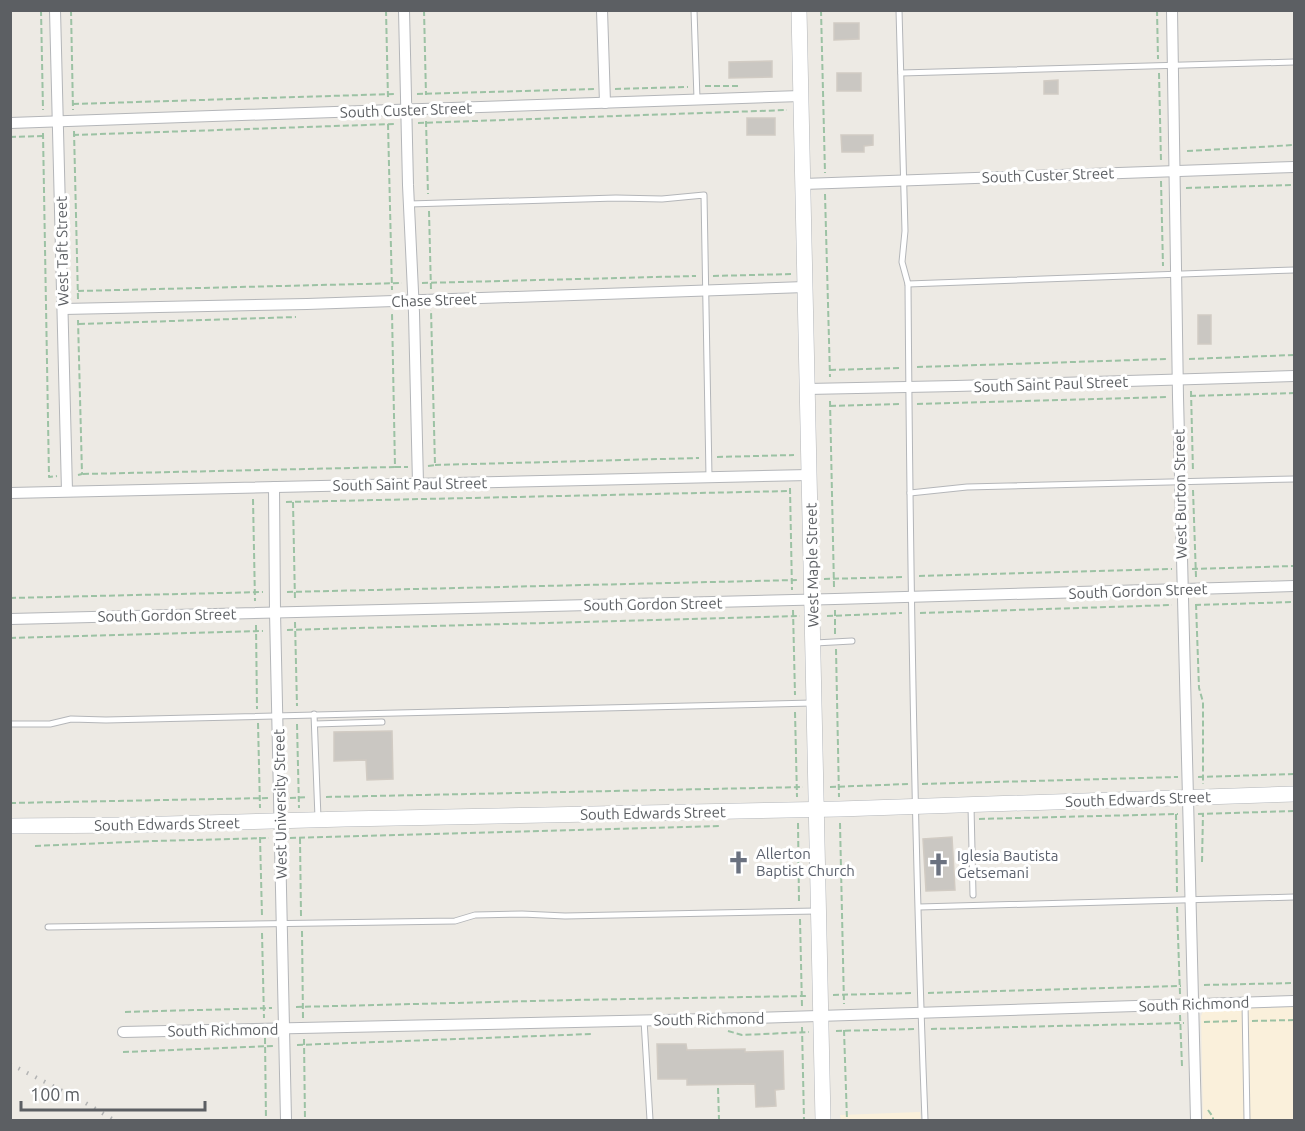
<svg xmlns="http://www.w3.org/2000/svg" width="1305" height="1131" font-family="Ubuntu,sans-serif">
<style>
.commercial{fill:#faf0db}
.building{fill:#cac7c2;stroke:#d1cbc3;stroke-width:1.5}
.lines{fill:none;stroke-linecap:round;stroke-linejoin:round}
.lane-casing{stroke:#b4b6b9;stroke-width:7}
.street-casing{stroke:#b4b6b9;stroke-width:12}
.secondary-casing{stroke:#b3b6ba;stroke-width:16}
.path{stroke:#9cc2a4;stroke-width:2;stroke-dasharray:6 3;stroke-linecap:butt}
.lane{stroke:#fff;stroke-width:5}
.street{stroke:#fff;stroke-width:10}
.secondary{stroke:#fff;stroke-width:15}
.rail{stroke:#b2b3b3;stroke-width:4;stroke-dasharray:1.5 8;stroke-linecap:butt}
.labels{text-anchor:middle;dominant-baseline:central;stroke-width:6;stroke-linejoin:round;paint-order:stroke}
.street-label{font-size:15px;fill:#5c5f63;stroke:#fff}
.worship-label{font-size:15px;fill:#5b616d;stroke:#fff;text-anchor:start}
</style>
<rect width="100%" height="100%" fill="#edeae4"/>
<g class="commercial">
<path d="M 1294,1007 L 1294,1120 L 1203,1120 L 1201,1016 L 1203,1011 L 1209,1009 Z"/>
<path d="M 920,1112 L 921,1120 L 841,1120 L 840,1115 Z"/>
</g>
<g class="building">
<path d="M 834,23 L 859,23 L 859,39 L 834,40 Z"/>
<path d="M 772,61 L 772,77 L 729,78 L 729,62 Z"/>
<rect x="837" y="73" width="24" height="18"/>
<path d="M 1058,80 L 1058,94 L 1044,94 L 1044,81 Z"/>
<rect x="747" y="118" width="28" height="17"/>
<path d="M 841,135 L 873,135 L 873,145 L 864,146 L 864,152 L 842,152 Z"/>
<rect x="1198" y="315" width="13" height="29"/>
<path d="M 392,731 L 393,779 L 367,780 L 366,760 L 334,761 L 334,732 Z"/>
<path d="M 952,837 L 955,890 L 926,891 L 923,839 Z"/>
<path d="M 657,1044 L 686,1044 L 687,1050 L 745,1049 L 745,1052 L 783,1051 L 784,1089 L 775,1090 L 776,1106 L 756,1107 L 755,1084 L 687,1085 L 687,1079 L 658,1079 Z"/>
</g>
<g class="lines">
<defs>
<g id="lane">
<path d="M 694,10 L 697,99"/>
<path d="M 899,10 L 905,231 L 902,262 L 908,284 C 910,563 914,842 925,1120"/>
<path d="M 901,73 L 1294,62"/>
<path d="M 409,204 L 616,198 L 662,199 L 704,195 L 709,477"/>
<path d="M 908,284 L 1294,270"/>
<path d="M 910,493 L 967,487 L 1294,479"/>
<path d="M 815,643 L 852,641"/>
<path d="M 314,714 L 318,818"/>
<path d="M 10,724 L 50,724 L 71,719 L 106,720 L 812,703"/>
<path d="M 315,724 L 382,722"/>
<path d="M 971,806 L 973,895"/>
<path d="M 919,907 L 1294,897"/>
<path d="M 48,927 L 455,921 L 475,915 L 522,914 L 565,916 L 817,911"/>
<path d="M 1245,1003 L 1247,1120"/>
<path d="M 644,1020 L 650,1120"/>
</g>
<g id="street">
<path d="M 55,10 L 67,491"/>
<path d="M 404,10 L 408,185 L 414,313 L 418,484"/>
<path d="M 602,10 L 605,103"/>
<path d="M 1172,10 L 1178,397 L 1196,1120"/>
<path d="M 10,123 L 801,96"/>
<path d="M 803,184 L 1294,167"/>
<path d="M 63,309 L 307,304 L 805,287"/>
<path d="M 807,389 L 956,386 L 1294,376"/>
<path d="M 274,487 L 275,612 L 286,1120"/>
<path d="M 10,493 L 809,475"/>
<path d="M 10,619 L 835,599 L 1294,586"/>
<path d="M 123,1032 L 755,1018 L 1294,1001"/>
</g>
<g id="secondary">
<path d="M 799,10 L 823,1120"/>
<path d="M 10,826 L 131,825 L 345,819 L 839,809 L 1294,794"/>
</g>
</defs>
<use href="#lane" class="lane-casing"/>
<use href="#street" class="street-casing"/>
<use href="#secondary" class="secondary-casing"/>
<g class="path">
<path d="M 41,10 L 43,110"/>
<path d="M 71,10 L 73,110"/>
<path d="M 386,10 L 388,98"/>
<path d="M 424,10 L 426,95"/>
<path d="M 821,10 L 825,173"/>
<path d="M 1157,10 L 1158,59"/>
<path d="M 1159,73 L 1161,161"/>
<path d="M 705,86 L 739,86"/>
<path d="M 615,89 L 688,87"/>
<path d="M 417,94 L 595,89"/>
<path d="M 73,104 L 394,94"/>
<path d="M 426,121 L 428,194"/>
<path d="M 418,123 L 787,110"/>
<path d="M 388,124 L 392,290"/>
<path d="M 74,131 L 78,299"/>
<path d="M 43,133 L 49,477 L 57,476"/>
<path d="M 73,135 L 394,124"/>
<path d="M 10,137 L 44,136"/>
<path d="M 1187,151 L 1294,145"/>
<path d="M 1161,181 L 1163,266"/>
<path d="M 1186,188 L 1294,185"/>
<path d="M 825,194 L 830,377"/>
<path d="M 429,211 L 431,290"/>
<path d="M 713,276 L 791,274"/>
<path d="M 422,283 L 696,276"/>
<path d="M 78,291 L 402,283"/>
<path d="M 79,324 L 296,317"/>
<path d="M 1189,359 L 1294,355"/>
<path d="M 917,367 L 1166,359"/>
<path d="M 830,370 L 899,368"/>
<path d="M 1191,391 L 1193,472"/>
<path d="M 1190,396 L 1294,393"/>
<path d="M 830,401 L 834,587"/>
<path d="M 917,404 L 1166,397"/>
<path d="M 830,406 L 899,404"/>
<path d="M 717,457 L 794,455"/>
<path d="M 435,465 L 699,458"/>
<path d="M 428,466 L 435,465 L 431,310"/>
<path d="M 395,467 L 408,467"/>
<path d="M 83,474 L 395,467 L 392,313"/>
<path d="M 78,475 L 82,474 L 78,320"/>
<path d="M 790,488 L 792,590"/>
<path d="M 1193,490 L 1196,577"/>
<path d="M 253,499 L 255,601"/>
<path d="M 286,502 L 790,491"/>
<path d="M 293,502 L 295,601"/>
<path d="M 1192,569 L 1294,566"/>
<path d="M 919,576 L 1172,569"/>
<path d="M 824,579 L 902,577"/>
<path d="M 287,592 L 797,580"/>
<path d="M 10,598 L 263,592"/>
<path d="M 1196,604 L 1199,688 L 1203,702 L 1203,784"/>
<path d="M 1195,605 L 1294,602"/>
<path d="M 793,610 L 795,695"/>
<path d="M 835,610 L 835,635"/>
<path d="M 920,613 L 1172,605"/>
<path d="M 827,616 L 902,613"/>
<path d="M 295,622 L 297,706"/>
<path d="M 256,625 L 257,709"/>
<path d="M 287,630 L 800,616"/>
<path d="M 10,638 L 263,631"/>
<path d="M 836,649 L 839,797"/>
<path d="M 795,712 L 797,797"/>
<path d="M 258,723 L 260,808"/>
<path d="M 297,724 L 299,808"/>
<path d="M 1198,777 L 1294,774"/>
<path d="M 922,784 L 1178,777"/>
<path d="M 830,787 L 908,784"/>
<path d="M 326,797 L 803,787"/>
<path d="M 290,798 L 308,797"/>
<path d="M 10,803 L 269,798"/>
<path d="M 1176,814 L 1177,892"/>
<path d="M 1198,814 L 1294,811"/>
<path d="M 979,819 L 1178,814"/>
<path d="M 798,823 L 799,902"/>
<path d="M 840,823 L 844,1004"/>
<path d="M 260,837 L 262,916"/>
<path d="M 290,838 L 719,826"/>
<path d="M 300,838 L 301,916"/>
<path d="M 35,846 L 154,841 L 269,838"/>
<path d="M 1202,862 L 1203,813"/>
<path d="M 1177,907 L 1180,994"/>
<path d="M 800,919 L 802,1007"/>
<path d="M 302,931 L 303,1018"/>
<path d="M 262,933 L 264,1018"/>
<path d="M 1204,985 L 1294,983"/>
<path d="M 928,993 L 1181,986"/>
<path d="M 833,995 L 911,993"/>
<path d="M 296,1007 L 572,1000 L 806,996"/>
<path d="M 125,1012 L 272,1008"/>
<path d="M 1180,1015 L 1182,1066"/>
<path d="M 1252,1021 L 1294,1020"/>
<path d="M 1204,1022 L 1238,1021"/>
<path d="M 802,1027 L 804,1120"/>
<path d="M 931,1029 L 1184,1023"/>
<path d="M 844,1030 L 847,1120"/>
<path d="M 728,1031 L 742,1035 L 809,1032"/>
<path d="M 836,1031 L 914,1029"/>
<path d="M 265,1038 L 266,1120"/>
<path d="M 304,1039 L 305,1120"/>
<path d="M 297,1045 L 591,1034"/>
<path d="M 123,1052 L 273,1046"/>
<path d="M 718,1088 L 719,1120"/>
<path d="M 1208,1110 L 1213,1117 L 1213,1120"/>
</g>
<use href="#lane" class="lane"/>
<use href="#street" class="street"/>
<use href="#secondary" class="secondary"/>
<path class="rail" d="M 10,1064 L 84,1102 L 114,1120"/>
</g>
<defs>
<symbol id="church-bare" viewBox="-9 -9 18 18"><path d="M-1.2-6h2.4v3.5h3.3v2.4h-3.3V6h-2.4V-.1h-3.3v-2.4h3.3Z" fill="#6b7280" stroke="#fff" stroke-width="2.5" paint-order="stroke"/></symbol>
</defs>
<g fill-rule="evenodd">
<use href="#church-bare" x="722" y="846" width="33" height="33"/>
<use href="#church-bare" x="922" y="848" width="33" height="33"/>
</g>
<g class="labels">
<g class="street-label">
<text transform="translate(406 110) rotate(-2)">South Custer Street</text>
<text transform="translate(1048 175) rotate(-2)">South Custer Street</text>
<text transform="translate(62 251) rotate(-91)">West Taft Street</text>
<text transform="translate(434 300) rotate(-2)">Chase Street</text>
<text transform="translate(1051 384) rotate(-2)">South Saint Paul Street</text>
<text transform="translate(410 484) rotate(-1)">South Saint Paul Street</text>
<text transform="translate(1180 494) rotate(-91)">West Burton Street</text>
<text transform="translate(812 565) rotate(-91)">West Maple Street</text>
<text transform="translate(1138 591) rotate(-2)">South Gordon Street</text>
<text transform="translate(653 604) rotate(-1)">South Gordon Street</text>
<text transform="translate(167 615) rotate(-1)">South Gordon Street</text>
<text transform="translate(1138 799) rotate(-2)">South Edwards Street</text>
<text transform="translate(280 804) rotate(-91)">West University Street</text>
<text transform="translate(653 813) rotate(-1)">South Edwards Street</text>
<text transform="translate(167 824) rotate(-1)">South Edwards Street</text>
<text transform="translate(1194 1004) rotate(-2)">South Richmond</text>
<text transform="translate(709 1019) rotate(-1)">South Richmond</text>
<text transform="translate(223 1030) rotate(-1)">South Richmond</text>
</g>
<g class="worship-label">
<text x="756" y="853">Allerton<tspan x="756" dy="17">Baptist Church</tspan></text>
<text x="957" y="855">Iglesia Bautista<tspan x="957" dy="17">Getsemani</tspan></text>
</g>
</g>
<rect width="1305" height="1131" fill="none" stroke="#5c5f63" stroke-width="24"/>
<path d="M21 1101v9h184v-9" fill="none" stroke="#5c5f63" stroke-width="3"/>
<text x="30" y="1101" font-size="18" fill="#5c5f63" stroke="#ffffff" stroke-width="4.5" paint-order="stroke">100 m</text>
</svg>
